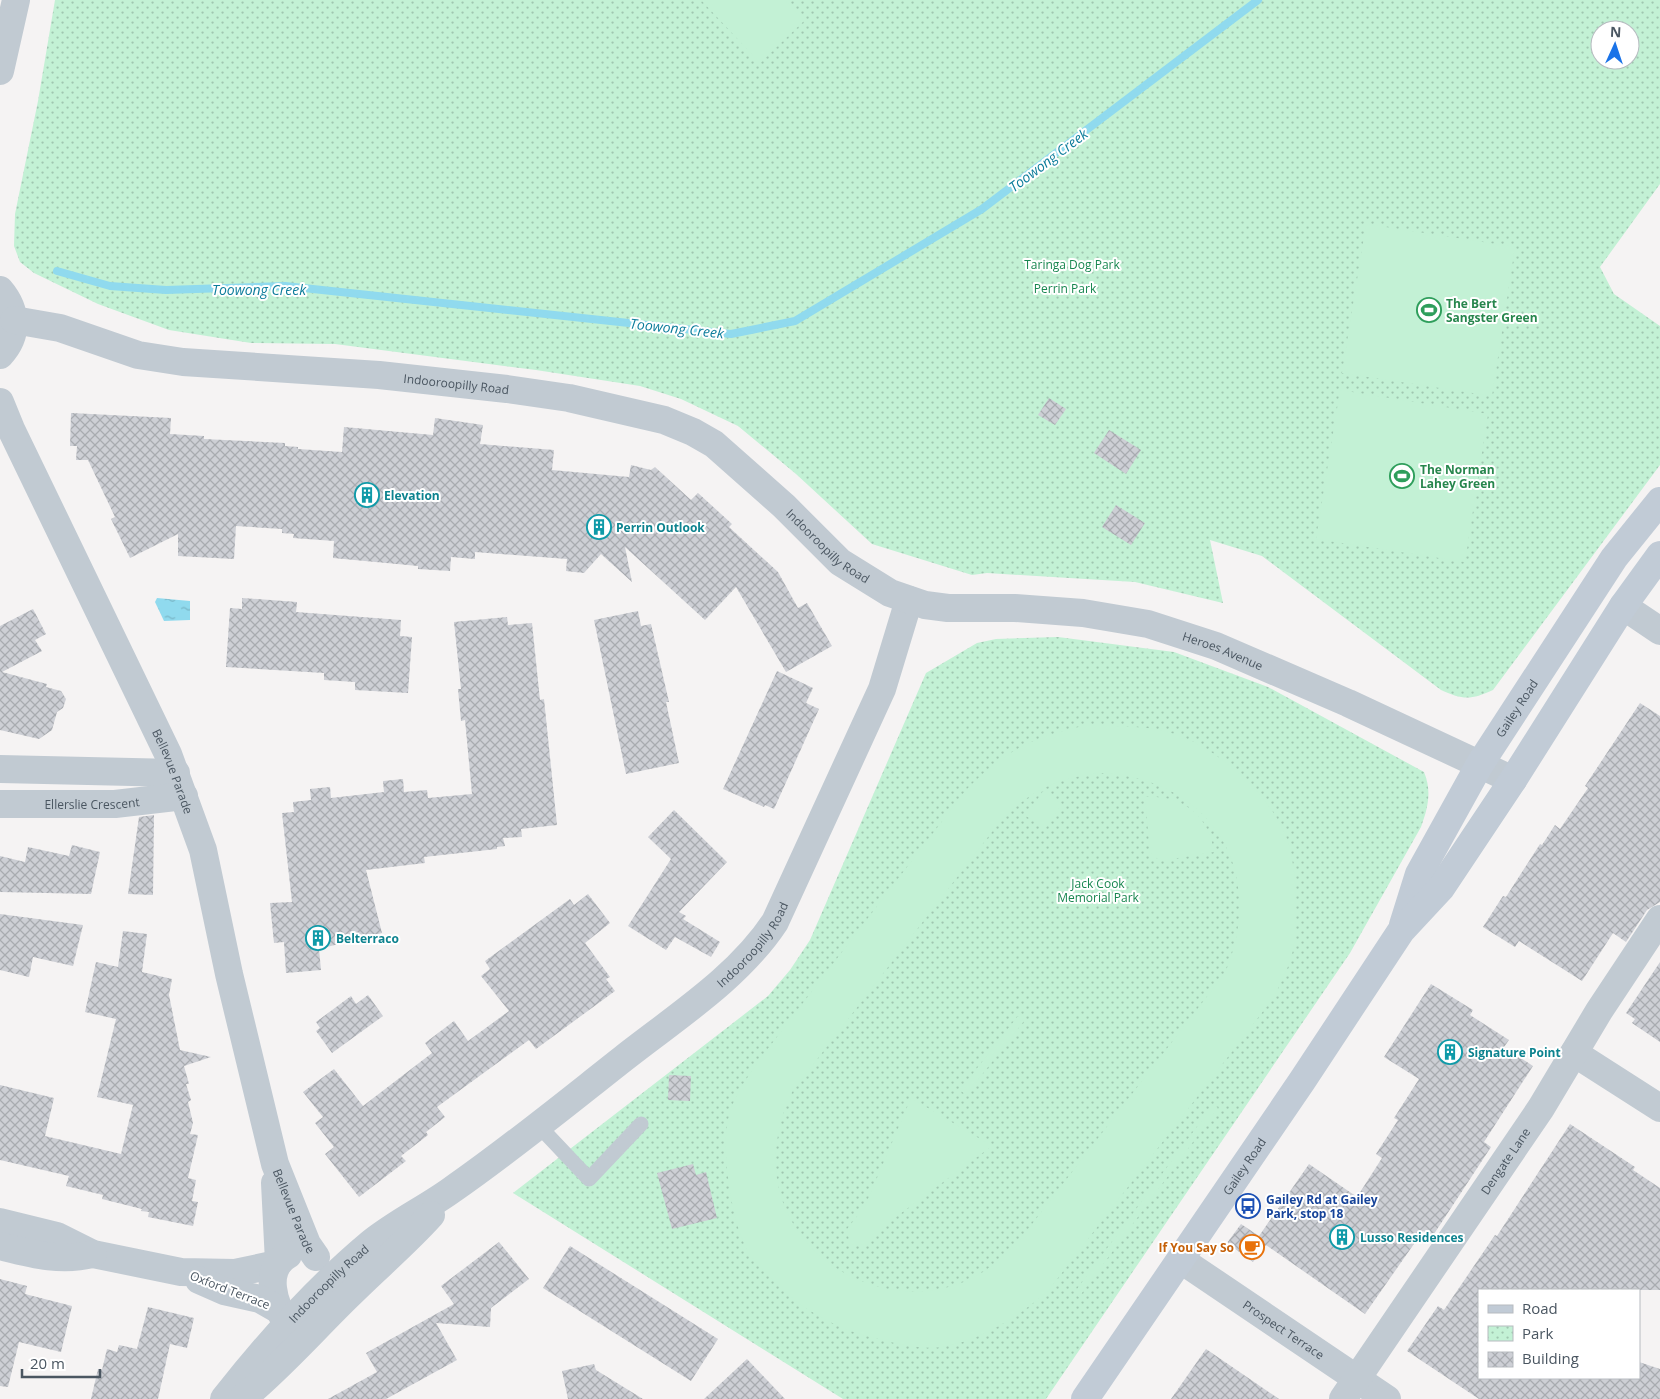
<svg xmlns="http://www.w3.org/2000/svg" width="1660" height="1399" font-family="'Open Sans',sans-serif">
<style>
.park{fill:url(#park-dots);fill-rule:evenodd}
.pitch{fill:#c3f1d5;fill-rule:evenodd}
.water{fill:url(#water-ripples)}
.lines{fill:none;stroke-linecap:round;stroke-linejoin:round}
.stream{stroke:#90daee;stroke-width:8}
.building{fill:url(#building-cross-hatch)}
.service{stroke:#c1cad2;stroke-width:15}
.minor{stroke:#c1cad2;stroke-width:28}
.tertiary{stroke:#c1cad2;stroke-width:28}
.secondary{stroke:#c1cbd6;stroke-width:28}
.labels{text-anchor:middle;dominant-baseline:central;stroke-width:4;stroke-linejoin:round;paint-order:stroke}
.park-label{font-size:12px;fill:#17864f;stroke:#fff}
.leisure-label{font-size:12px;font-weight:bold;fill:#27864d;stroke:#fff;text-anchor:start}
.street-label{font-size:12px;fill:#4a5661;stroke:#fff}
.culture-label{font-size:12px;font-weight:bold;fill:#0d838f;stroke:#fff;text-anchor:start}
.transit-label{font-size:12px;font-weight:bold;fill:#164399;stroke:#fff;text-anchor:start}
.food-label{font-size:12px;font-weight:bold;fill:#c56008;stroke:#fff;text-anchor:end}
.water-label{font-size:14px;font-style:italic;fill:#0c7c9b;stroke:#fff}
</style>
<defs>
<pattern id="park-dots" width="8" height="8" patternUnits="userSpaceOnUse" patternTransform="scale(1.25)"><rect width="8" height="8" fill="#c3f1d5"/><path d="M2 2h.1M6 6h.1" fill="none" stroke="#a0c6b0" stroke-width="1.8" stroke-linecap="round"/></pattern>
<pattern id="water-ripples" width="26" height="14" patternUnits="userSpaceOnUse" patternTransform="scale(1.25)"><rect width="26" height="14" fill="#90daee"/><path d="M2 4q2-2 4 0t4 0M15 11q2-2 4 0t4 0" fill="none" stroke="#78b4c4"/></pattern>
<pattern id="building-cross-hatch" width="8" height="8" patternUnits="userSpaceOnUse" patternTransform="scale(1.25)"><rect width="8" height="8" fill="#cdcfd5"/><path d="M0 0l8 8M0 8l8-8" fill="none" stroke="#a8abb0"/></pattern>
</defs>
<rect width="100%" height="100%" fill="#f5f3f3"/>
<g class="park">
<path d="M 55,0 L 1660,0 L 1660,184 L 1600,267 L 1614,294 L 1660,326 L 1660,465 L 1493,690 C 1471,700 1463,700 1441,690 L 1262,556 L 1210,540 L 1223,603 L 1135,582 L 987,573 L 972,575 L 872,544 L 796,474 L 738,426 L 681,399 L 640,386 L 536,370 L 335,344 L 251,343 L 169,330 L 98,304 L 34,273 L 20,262 L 14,246 L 15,214 L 38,101 ZM 1600,30 L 1630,30 L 1630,60 L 1600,60 Z"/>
<path d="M 1058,637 L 1174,652 L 1268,687 L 1424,772 C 1432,791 1428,808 1421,827 L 1350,953 L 1046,1399 L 843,1399 L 513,1193 L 768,996 L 790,970 L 810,940 L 926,673 L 977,643 L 996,639 Z"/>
</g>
<g class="pitch">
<path d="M 701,0 L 785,0 L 804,21 L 760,63 Z"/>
<path d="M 1366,224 L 1515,247 L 1492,396 L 1342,373 Z"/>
<path d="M 1340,390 L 1488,414 L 1465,562 L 1316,539 Z"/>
<path d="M 1083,726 C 1119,726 1159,724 1192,741 C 1230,760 1277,803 1289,845 C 1294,865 1296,885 1296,905 C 1296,922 1296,942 1291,958 C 1287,971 1280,984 1274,997 L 1048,1291 C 1017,1317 983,1340 942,1347 C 920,1350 895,1343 874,1338 C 830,1327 790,1303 761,1267 C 756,1262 750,1256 747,1250 C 736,1227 731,1202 728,1177 C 725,1155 724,1130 731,1109 C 737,1092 747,1078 757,1063 L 966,790 C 1003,752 1032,737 1083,726 ZM 1101,773 C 1212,779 1268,871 1225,973 L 1019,1241 C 1002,1258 984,1275 961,1283 C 866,1318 758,1239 778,1135 C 780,1120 786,1106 792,1092 L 998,824 C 1029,791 1056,778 1101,773 Z"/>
<path d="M 1043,791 L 1062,804 L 1045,829 L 1026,816 Z"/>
<path d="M 1145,797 C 1182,795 1209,815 1214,852 L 1160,861 L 1150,853 Z"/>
<path d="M 1018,1016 L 1024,1021 L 966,1095 L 960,1090 Z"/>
<path d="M 911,1098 L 992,1146 L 885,1225 L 868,1244 L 850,1245 L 847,1229 L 865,1206 Z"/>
<path d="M 1213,1105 L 1218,1108 L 1079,1297 L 1074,1293 Z"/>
</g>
<path class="water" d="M 157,598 L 190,601 L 190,620 L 164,621 L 155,602 Z"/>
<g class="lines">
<path class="stream" d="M 57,271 L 110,286 L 166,290 L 285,286 L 731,334 L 795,321 L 982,209 L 1258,0"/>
</g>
<g class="building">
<path d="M 1049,398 L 1066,409 L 1055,425 L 1038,415 Z"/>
<path d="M 71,413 L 171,418 L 170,434 L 204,436 L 204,439 L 285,443 L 285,446 L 298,447 L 298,449 L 342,452 L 344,427 L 433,435 L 435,418 L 483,425 L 480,444 L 554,450 L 552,470 L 629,477 L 631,465 L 651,470 L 655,467 L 691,500 L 698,493 L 732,524 L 729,527 L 778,572 L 798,608 L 807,603 L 832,646 L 786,672 L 736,587 L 705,620 L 625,547 L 632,582 L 601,554 L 584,573 L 566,571 L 567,559 L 475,552 L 475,559 L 451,557 L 450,571 L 418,569 L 418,566 L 333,558 L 334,541 L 293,538 L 294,534 L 282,533 L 282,529 L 236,526 L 234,559 L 178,556 L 178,534 L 130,558 L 111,519 L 115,517 L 88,460 L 76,460 L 77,446 L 70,446 Z"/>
<path d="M 1109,430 L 1141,450 L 1126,474 L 1094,453 Z"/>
<path d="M 1116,505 L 1145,523 L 1131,545 L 1102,527 Z"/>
<path d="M 242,598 L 297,602 L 296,612 L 401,620 L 400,636 L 412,637 L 408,693 L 355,690 L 355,682 L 324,680 L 324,673 L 226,667 L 230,608 L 242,609 Z"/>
<path d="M 33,609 L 46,634 L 35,640 L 42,651 L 2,672 L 47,684 L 46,687 L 61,691 L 66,699 L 63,708 L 57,712 L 52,730 L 39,739 L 0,730 L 0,626 Z"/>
<path d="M 638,611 L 641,626 L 651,624 L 669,702 L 666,702 L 679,763 L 626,774 L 594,620 Z"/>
<path d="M 507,617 L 508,625 L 532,623 L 540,700 L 544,699 L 557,825 L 521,829 L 522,837 L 503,838 L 505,846 L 497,847 L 497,849 L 424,857 L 425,863 L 366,870 L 382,933 L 319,949 L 321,970 L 286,973 L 284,942 L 274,943 L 270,903 L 292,902 L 282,813 L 294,812 L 293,802 L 311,800 L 310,789 L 330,787 L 331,798 L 384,792 L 383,781 L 403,779 L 404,792 L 427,790 L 428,798 L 472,794 L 465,720 L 461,721 L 458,689 L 461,689 L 454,622 Z"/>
<path d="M 777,671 L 813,688 L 806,703 L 819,709 L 774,809 L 765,805 L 764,807 L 723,789 Z"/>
<path d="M 1640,703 L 1660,716 L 1660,902 L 1647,910 L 1626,942 L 1613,933 L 1582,981 L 1519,941 L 1515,947 L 1483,927 L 1503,896 L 1506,897 L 1540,844 L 1542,845 L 1555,825 L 1560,829 L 1588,788 L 1585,786 Z"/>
<path d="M 674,810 L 727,862 L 679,912 L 686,916 L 683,919 L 720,942 L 711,957 L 675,937 L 666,950 L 628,926 L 671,859 L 648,837 Z"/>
<path d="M 154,815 L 153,895 L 128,894 L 139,817 Z"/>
<path d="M 72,845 L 100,852 L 91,894 L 0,892 L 0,856 L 25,862 L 28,847 L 69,856 Z"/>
<path d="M 588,894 L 610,923 L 585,943 L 610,977 L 606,979 L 615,991 L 536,1049 L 529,1040 L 437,1107 L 445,1117 L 426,1132 L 428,1135 L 401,1156 L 406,1161 L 359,1197 L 325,1154 L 334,1147 L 315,1123 L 323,1117 L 303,1092 L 334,1069 L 363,1106 L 432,1053 L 425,1043 L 454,1021 L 468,1041 L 509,1011 L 481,976 L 490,969 L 485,961 L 570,899 L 574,905 Z"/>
<path d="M 0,914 L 83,925 L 73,966 L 33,957 L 29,977 L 0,970 Z"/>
<path d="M 123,931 L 147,934 L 142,972 L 172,979 L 169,995 L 180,1050 L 211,1057 L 184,1066 L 189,1084 L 186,1084 L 191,1100 L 188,1102 L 193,1123 L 190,1134 L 198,1135 L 188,1178 L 196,1180 L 192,1201 L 198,1202 L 193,1226 L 148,1217 L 149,1212 L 141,1211 L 142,1209 L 102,1199 L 103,1195 L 66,1186 L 69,1176 L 0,1160 L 0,1085 L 54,1098 L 45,1136 L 121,1154 L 133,1105 L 97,1097 L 116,1019 L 85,1012 L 96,962 L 118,967 Z"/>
<path d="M 1660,962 L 1660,1042 L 1632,1023 L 1635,1019 L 1626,1013 Z"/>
<path d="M 1431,984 L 1473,1010 L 1470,1015 L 1509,1040 L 1504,1047 L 1533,1066 L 1484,1142 L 1491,1147 L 1432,1237 L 1423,1231 L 1365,1314 L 1266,1245 L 1253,1262 L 1227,1243 L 1241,1224 L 1259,1236 L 1309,1164 L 1357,1197 L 1382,1158 L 1376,1154 L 1398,1120 L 1394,1118 L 1419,1079 L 1384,1057 Z"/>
<path d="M 368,995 L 383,1016 L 332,1053 L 316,1031 L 320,1028 L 316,1022 L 351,996 L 356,1004 Z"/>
<path d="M 669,1075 L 691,1076 L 690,1101 L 668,1100 Z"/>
<path d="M 1570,1124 L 1635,1167 L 1633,1170 L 1660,1188 L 1660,1290 L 1479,1290 L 1479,1378 L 1639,1378 L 1639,1362 L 1660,1369 L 1660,1399 L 1479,1399 L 1407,1351 L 1438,1306 L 1444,1310 L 1495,1235 L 1497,1236 Z"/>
<path d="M 693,1164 L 696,1175 L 706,1172 L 717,1218 L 672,1229 L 657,1173 Z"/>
<path d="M 499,1242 L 529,1279 L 491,1308 L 490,1327 L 436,1323 L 457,1360 L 386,1399 L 328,1399 L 377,1372 L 366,1353 L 454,1304 L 441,1286 Z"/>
<path d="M 570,1246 L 718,1339 L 691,1381 L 543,1288 Z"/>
<path d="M 0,1279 L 27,1286 L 25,1294 L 72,1306 L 61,1352 L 19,1342 L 8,1387 L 0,1386 Z"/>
<path d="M 148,1307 L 194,1318 L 187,1348 L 170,1344 L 158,1399 L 91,1399 L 98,1369 L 102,1370 L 107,1349 L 117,1352 L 119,1345 L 137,1349 Z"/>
<path d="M 1206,1349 L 1279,1399 L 1171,1399 Z"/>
<path d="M 747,1359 L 785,1399 L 704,1399 Z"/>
<path d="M 594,1364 L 596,1370 L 643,1399 L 568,1399 L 562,1371 Z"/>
</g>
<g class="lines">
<path class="service" d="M 538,1125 L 589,1179 L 641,1124"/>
<g class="minor">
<path d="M 0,71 L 16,0"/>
<path id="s1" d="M 0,402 L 11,429 L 168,754 L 203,850 L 229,974 L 275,1164 L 307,1244 L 316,1257"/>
<path d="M 1623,606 L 1660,631"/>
<path d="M 0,769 L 176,773"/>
<path id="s2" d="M 0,804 L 115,804 L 184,796"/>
<path d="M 1574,1053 L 1660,1108"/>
<path d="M 275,1183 L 279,1262"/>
<path d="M 0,1222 L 57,1236 L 93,1254 L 181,1272 L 235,1273 L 277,1264"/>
<path d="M 0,1246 C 32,1254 60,1262 93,1254"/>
<path d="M 288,1255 C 262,1269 274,1306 288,1324"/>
<path id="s3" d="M 1181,1260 L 1387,1399"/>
<path d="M 199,1280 L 224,1291 L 260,1299 L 279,1310"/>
<path id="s4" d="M 224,1399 C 268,1343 317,1288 371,1243 C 397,1222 427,1208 453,1189 C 512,1148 568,1102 624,1058 C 676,1017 738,978 775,922 L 882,689 L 909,600"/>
<path d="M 242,1399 C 281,1367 313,1330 349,1295 C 376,1268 406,1243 431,1215"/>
<path id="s5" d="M 1343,1399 L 1541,1108 L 1599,1011 L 1660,919"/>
</g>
<g class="tertiary">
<path d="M 0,290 C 17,310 19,335 0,355"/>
<path id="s6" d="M 14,320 L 60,328 L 138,355 L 183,362 L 379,375 L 507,389 L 569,398 L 664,420 L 693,432 L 714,444 L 784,506 L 840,562 L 890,593 L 925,605 L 948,608 L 1015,608 L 1083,613 L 1148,624 L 1216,646 L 1348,703 L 1513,780"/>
</g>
<g class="secondary">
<path id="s7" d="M 1403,925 L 1419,874 L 1480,764 L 1614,558 L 1660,501"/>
<path id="s8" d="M 1085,1399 L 1302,1081 L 1401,931 L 1441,888 L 1513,780 L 1623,606 L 1660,555"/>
</g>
</g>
<defs>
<symbol id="stadium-ring" viewBox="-11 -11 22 22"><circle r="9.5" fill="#fff" stroke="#2e9e5b" stroke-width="1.5"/><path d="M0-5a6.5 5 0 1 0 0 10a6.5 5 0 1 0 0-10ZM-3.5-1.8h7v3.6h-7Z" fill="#2e9e5b"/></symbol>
<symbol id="building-ring" viewBox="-11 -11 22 22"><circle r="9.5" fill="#fff" stroke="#0f9aa8" stroke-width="1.5"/><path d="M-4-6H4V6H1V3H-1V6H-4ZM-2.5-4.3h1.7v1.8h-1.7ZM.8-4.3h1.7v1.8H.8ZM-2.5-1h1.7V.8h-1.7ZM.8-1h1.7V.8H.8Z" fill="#0f9aa8"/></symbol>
<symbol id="bus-ring" viewBox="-11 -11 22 22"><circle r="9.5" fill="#fff" stroke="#1a4fb4" stroke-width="1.5"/><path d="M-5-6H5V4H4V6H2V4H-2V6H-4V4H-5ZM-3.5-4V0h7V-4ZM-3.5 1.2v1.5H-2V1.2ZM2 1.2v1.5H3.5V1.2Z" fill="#1a4fb4"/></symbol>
<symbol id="cafe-ring" viewBox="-11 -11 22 22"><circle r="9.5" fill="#fff" stroke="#e8710a" stroke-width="1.5"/><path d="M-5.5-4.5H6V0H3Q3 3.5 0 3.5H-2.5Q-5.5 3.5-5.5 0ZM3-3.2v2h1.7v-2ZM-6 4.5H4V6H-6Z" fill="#e8710a"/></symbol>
</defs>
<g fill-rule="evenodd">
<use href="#stadium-ring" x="1415" y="296" width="28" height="28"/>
<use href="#stadium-ring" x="1388" y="462" width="28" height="28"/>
<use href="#building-ring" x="353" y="481" width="28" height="28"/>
<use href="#building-ring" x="585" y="513" width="28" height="28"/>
<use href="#building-ring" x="304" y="924" width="28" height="28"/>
<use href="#building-ring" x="1436" y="1038" width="28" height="28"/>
<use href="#bus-ring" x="1234" y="1192" width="28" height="28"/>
<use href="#building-ring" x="1328" y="1223" width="28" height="28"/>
<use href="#cafe-ring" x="1238" y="1233" width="28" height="28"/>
</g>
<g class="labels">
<g class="park-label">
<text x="1072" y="264">Taringa Dog Park</text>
<text x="1065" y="288">Perrin Park</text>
<text x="1098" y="883">Jack Cook<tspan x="1098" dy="14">Memorial Park</tspan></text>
</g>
<g class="leisure-label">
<text x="1446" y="303">The Bert<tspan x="1446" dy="14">Sangster Green</tspan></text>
<text x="1420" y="469">The Norman<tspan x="1420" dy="14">Lahey Green</tspan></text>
</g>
<g class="street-label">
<text stroke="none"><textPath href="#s6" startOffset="449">Indooroopilly Road</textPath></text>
<text stroke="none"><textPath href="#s6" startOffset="869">Indooroopilly Road</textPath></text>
<text stroke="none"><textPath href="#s6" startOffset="1288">Heroes Avenue</textPath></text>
<text stroke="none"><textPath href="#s7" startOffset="246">Gailey Road</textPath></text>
<text stroke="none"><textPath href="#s1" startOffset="408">Bellevue Parade</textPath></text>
<text stroke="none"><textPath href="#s2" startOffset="92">Ellerslie Crescent</textPath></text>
<text stroke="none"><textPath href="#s4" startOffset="701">Indooroopilly Road</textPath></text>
<text stroke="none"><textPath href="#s5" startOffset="288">Dengate Lane</textPath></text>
<text stroke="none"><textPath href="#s8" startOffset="282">Gailey Road</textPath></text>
<text stroke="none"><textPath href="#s1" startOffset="865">Bellevue Parade</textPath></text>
<text stroke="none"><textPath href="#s4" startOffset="156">Indooroopilly Road</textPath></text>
<text transform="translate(230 1290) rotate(21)">Oxford Terrace</text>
<text stroke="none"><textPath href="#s3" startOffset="124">Prospect Terrace</textPath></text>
</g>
<g class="culture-label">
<text x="384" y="495">Elevation</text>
<text x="616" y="527">Perrin Outlook</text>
<text x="336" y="938">Belterraco</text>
<text x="1468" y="1052">Signature Point</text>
<text x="1360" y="1237">Lusso Residences</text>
</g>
<g class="transit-label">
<text x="1266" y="1199">Gailey Rd at Gailey<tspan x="1266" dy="14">Park, stop 18</tspan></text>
</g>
<g class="food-label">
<text x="1234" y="1247">If You Say So</text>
</g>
<g class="water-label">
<text transform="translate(1048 160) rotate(-37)">Toowong Creek</text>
<text x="259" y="289">Toowong Creek</text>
<text transform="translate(677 328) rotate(6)">Toowong Creek</text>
</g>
</g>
<rect x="1478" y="1289" width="162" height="90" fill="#ffffff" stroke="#b7bbc0"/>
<rect x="1488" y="1305" width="25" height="8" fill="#c1cbd6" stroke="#b7bbc0"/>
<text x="1522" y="1314" font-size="15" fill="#4a5661">Road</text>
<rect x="1488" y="1326" width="25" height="15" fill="url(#park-dots)" stroke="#b7bbc0"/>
<text x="1522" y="1339" font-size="15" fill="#4a5661">Park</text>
<rect x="1488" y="1352" width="25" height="15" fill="url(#building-cross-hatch)" stroke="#b7bbc0"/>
<text x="1522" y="1364" font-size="15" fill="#4a5661">Building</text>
<g transform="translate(1615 45) rotate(3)"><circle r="24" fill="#ffffff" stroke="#b7bbc0"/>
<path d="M0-4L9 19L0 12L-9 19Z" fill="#1a73e8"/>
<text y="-8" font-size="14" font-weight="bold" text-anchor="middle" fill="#4a5661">N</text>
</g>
<path d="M22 1369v8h78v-8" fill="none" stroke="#4a5661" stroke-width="2.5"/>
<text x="30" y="1369" font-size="15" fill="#4a5661" stroke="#ffffff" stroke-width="4" paint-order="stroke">20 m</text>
</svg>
